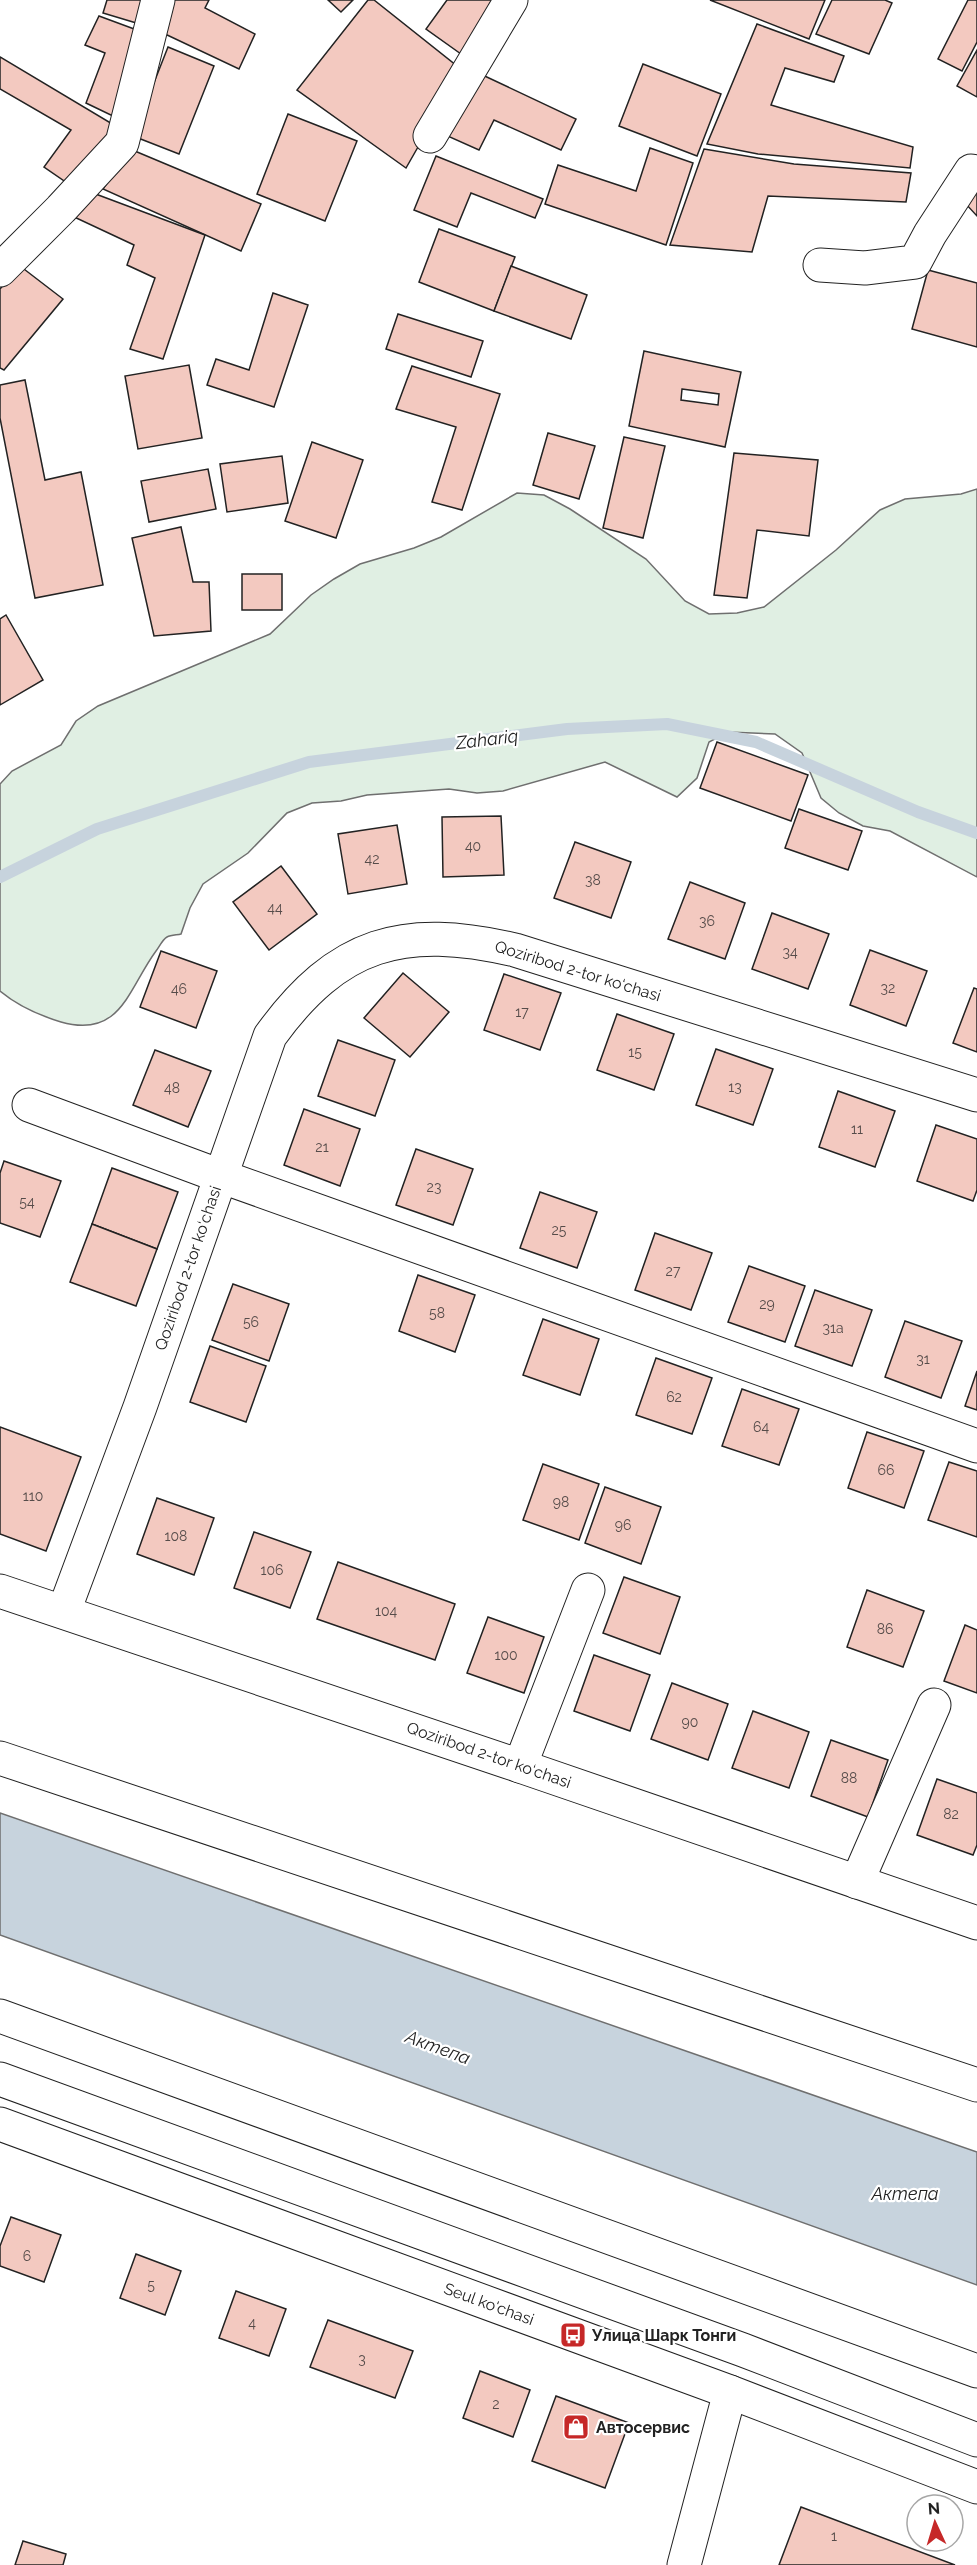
<svg xmlns="http://www.w3.org/2000/svg" width="977" height="2565" font-family="Raleway,sans-serif">
<style>
.green{fill:#e0efe3;stroke:#6f6f6f;stroke-width:1.5}
.water{fill:#c7d3dd;stroke:#6f6f6f;stroke-width:1.5}
.lines{fill:none;stroke-linecap:round;stroke-linejoin:round}
.stream{stroke:#c7d3dd;stroke-width:12}
.building{fill:#f3c9c0;stroke:#222;stroke-width:1.5;fill-rule:evenodd}
.minor-casing{stroke:#222;stroke-width:35}
.major-casing{stroke:#222;stroke-width:35}
.minor{stroke:#fff;stroke-width:33}
.major{stroke:#fff;stroke-width:33}
.labels{text-anchor:middle;dominant-baseline:central;stroke-width:4.5;stroke-linejoin:round;paint-order:stroke}
.number-label{font-size:14px;fill:#564c4a}
.street-label{font-size:16px;fill:#222;stroke:#fff}
.poi-label{font-size:16px;font-weight:bold;fill:#222;stroke:#fff;text-anchor:start}
.water-label{font-size:18px;font-style:italic;fill:#222;stroke:#fff}
</style>
<rect width="100%" height="100%" fill="#fff"/>
<path class="green" d="M 977,489 L 977,877 L 890,831 L 863,826 L 839,813 L 821,798 L 802,753 L 775,734 L 728,732 L 709,742 L 697,778 L 677,797 L 605,762 L 503,791 L 477,793 L 449,789 L 367,795 L 341,801 L 312,803 L 287,813 L 248,853 L 203,884 L 190,908 L 181,934 C 177,935 171,935 167,937 C 163,939 159,947 156,951 C 128,989 121,1039 61,1022 C 38,1015 18,1006 0,991 L 0,784 L 12,771 L 61,745 L 76,721 L 98,706 L 270,634 L 311,595 L 334,579 L 360,564 L 414,548 L 441,537 L 517,493 L 544,495 L 570,509 L 646,559 L 685,601 L 709,614 L 737,613 L 764,607 L 836,550 L 880,510 L 905,499 L 961,494 Z"/>
<path class="water" d="M 0,1813 L 977,2152 L 977,2285 L 0,1935 Z"/>
<g class="lines">
<path class="stream" d="M 0,877 L 97,829 L 309,762 L 567,729 L 667,724 L 756,742 L 918,812 L 977,833"/>
</g>
<g class="building">
<path d="M 107,0 L 151,0 L 143,25 L 103,13 Z"/>
<path d="M 171,0 L 209,0 L 205,8 L 255,34 L 239,69 L 165,34 Z"/>
<path d="M 328,0 L 353,0 L 341,12 Z"/>
<path d="M 368,0 L 374,0 L 462,70 L 406,168 L 297,90 Z"/>
<path d="M 447,0 L 500,0 L 468,59 L 426,29 Z"/>
<path d="M 710,0 L 825,0 L 809,39 Z"/>
<path d="M 832,0 L 885,0 L 892,3 L 869,54 L 816,34 Z"/>
<path d="M 968,0 L 977,0 L 977,42 L 962,71 L 938,59 Z"/>
<path d="M 99,16 L 145,33 L 117,118 L 86,103 L 105,53 L 85,45 Z"/>
<path d="M 757,24 L 844,56 L 834,82 L 785,68 L 771,105 L 913,147 L 910,168 L 758,154 L 707,144 Z"/>
<path d="M 168,47 L 214,66 L 179,154 L 133,136 Z"/>
<path d="M 977,50 L 977,97 L 957,86 Z"/>
<path d="M 0,57 L 119,128 L 73,187 L 44,167 L 71,130 L 0,89 Z"/>
<path d="M 643,64 L 721,94 L 697,156 L 619,126 Z"/>
<path d="M 474,71 L 576,119 L 561,150 L 494,120 L 479,150 L 443,134 Z"/>
<path d="M 288,114 L 357,141 L 325,221 L 257,194 Z"/>
<path d="M 650,148 L 693,163 L 666,245 L 545,204 L 558,165 L 636,191 Z"/>
<path d="M 130,149 L 261,204 L 241,251 L 103,189 Z"/>
<path d="M 704,149 L 794,164 L 911,173 L 906,202 L 768,196 L 752,252 L 670,245 Z"/>
<path d="M 436,156 L 543,199 L 535,218 L 471,193 L 457,227 L 414,210 Z"/>
<path d="M 977,181 L 977,216 L 965,203 Z"/>
<path d="M 93,193 L 205,235 L 163,359 L 130,349 L 155,278 L 127,265 L 134,245 L 72,216 Z"/>
<path d="M 439,229 L 515,257 L 494,311 L 419,282 Z"/>
<path d="M 20,266 L 63,299 L 4,370 L 0,368 L 0,289 Z"/>
<path d="M 511,266 L 587,295 L 571,339 L 494,311 Z"/>
<path d="M 928,270 L 977,283 L 977,347 L 912,329 Z"/>
<path d="M 273,293 L 308,305 L 274,407 L 207,385 L 216,359 L 249,370 Z"/>
<path d="M 398,314 L 483,341 L 471,377 L 386,349 Z"/>
<path d="M 644,351 L 741,372 L 725,447 L 629,426 ZM 682,389 L 719,394 L 718,405 L 681,400 Z"/>
<path d="M 189,365 L 202,438 L 138,449 L 125,376 Z"/>
<path d="M 412,366 L 500,394 L 462,510 L 432,502 L 456,427 L 396,409 Z"/>
<path d="M 25,380 L 45,480 L 81,472 L 103,585 L 35,598 L 0,418 L 0,385 Z"/>
<path d="M 548,433 L 595,446 L 579,499 L 533,485 Z"/>
<path d="M 624,437 L 665,446 L 643,538 L 603,528 Z"/>
<path d="M 312,442 L 363,460 L 336,538 L 285,521 Z"/>
<path d="M 734,453 L 818,460 L 809,536 L 757,530 L 747,598 L 714,595 Z"/>
<path d="M 282,456 L 288,503 L 227,512 L 220,464 Z"/>
<path d="M 208,469 L 216,509 L 149,522 L 141,481 Z"/>
<path d="M 181,527 L 193,582 L 209,582 L 211,631 L 154,636 L 132,538 Z"/>
<rect x="242" y="574" width="40" height="36"/>
<path d="M 6,615 L 43,680 L 0,705 L 0,619 Z"/>
<path d="M 717,742 L 808,775 L 791,821 L 700,788 Z"/>
<path d="M 799,809 L 862,831 L 848,870 L 785,848 Z"/>
<path d="M 501,816 L 504,875 L 443,877 L 442,817 Z"/>
<path d="M 397,825 L 407,884 L 348,894 L 338,834 Z"/>
<path d="M 575,842 L 631,862 L 611,918 L 554,898 Z"/>
<path d="M 281,866 L 317,914 L 269,950 L 233,902 Z"/>
<path d="M 690,882 L 745,903 L 725,959 L 668,939 Z"/>
<path d="M 772,913 L 829,934 L 808,989 L 752,969 Z"/>
<path d="M 870,950 L 927,971 L 906,1026 L 850,1005 Z"/>
<path d="M 161,951 L 217,971 L 196,1028 L 140,1007 Z"/>
<path d="M 403,973 L 449,1012 L 410,1057 L 364,1018 Z"/>
<path d="M 504,974 L 561,993 L 540,1050 L 484,1030 Z"/>
<path d="M 974,988 L 977,989 L 977,1052 L 953,1043 Z"/>
<path d="M 617,1014 L 674,1034 L 654,1090 L 597,1070 Z"/>
<path d="M 338,1040 L 395,1060 L 375,1116 L 318,1096 Z"/>
<path d="M 716,1049 L 773,1069 L 753,1125 L 696,1105 Z"/>
<path d="M 155,1050 L 211,1071 L 188,1127 L 133,1105 Z"/>
<path d="M 838,1091 L 895,1111 L 875,1167 L 819,1147 Z"/>
<path d="M 304,1109 L 360,1129 L 340,1186 L 284,1165 Z"/>
<path d="M 936,1125 L 977,1139 L 977,1190 L 973,1201 L 917,1181 Z"/>
<path d="M 416,1149 L 473,1169 L 453,1225 L 396,1205 Z"/>
<path d="M 4,1161 L 61,1181 L 40,1237 L 0,1223 L 0,1173 Z"/>
<path d="M 112,1168 L 178,1192 L 157,1249 L 92,1224 Z"/>
<path d="M 540,1192 L 597,1212 L 577,1268 L 520,1248 Z"/>
<path d="M 92,1224 L 157,1249 L 136,1306 L 70,1282 Z"/>
<path d="M 655,1233 L 712,1253 L 691,1310 L 635,1290 Z"/>
<path d="M 749,1266 L 805,1286 L 785,1342 L 728,1322 Z"/>
<path d="M 418,1275 L 475,1295 L 455,1352 L 399,1331 Z"/>
<path d="M 233,1284 L 289,1304 L 269,1361 L 212,1340 Z"/>
<path d="M 815,1290 L 872,1310 L 852,1366 L 795,1346 Z"/>
<path d="M 543,1319 L 599,1339 L 580,1395 L 523,1375 Z"/>
<path d="M 905,1321 L 962,1341 L 941,1398 L 885,1377 Z"/>
<path d="M 210,1346 L 266,1366 L 246,1422 L 190,1402 Z"/>
<path d="M 656,1358 L 712,1378 L 692,1434 L 636,1415 Z"/>
<path d="M 977,1371 L 977,1410 L 965,1406 Z"/>
<path d="M 742,1389 L 799,1409 L 779,1465 L 722,1446 Z"/>
<path d="M 0,1427 L 81,1457 L 46,1551 L 0,1534 Z"/>
<path d="M 867,1432 L 924,1451 L 904,1508 L 848,1488 Z"/>
<path d="M 949,1462 L 977,1471 L 977,1537 L 928,1520 Z"/>
<path d="M 543,1464 L 599,1484 L 579,1540 L 523,1520 Z"/>
<path d="M 605,1487 L 661,1507 L 641,1564 L 585,1543 Z"/>
<path d="M 157,1498 L 214,1518 L 194,1575 L 137,1554 Z"/>
<path d="M 254,1532 L 311,1552 L 290,1608 L 234,1588 Z"/>
<path d="M 338,1562 L 455,1604 L 435,1660 L 317,1619 Z"/>
<path d="M 624,1577 L 680,1597 L 660,1654 L 603,1633 Z"/>
<path d="M 867,1590 L 924,1611 L 903,1667 L 847,1647 Z"/>
<path d="M 488,1617 L 544,1637 L 524,1693 L 467,1673 Z"/>
<path d="M 965,1625 L 977,1630 L 977,1693 L 944,1681 Z"/>
<path d="M 594,1655 L 650,1675 L 630,1731 L 574,1711 Z"/>
<path d="M 672,1683 L 728,1704 L 708,1760 L 651,1739 Z"/>
<path d="M 753,1711 L 809,1732 L 789,1788 L 732,1768 Z"/>
<path d="M 831,1740 L 888,1760 L 868,1817 L 811,1796 Z"/>
<path d="M 937,1779 L 977,1793 L 977,1845 L 973,1855 L 917,1835 Z"/>
<path d="M 11,2217 L 61,2235 L 44,2282 L 0,2266 L 0,2246 Z"/>
<path d="M 136,2254 L 181,2271 L 165,2315 L 120,2298 Z"/>
<path d="M 236,2291 L 286,2309 L 269,2356 L 219,2338 Z"/>
<path d="M 328,2320 L 413,2351 L 395,2398 L 310,2367 Z"/>
<path d="M 480,2371 L 530,2390 L 513,2437 L 463,2418 Z"/>
<path d="M 556,2396 L 629,2423 L 605,2488 L 532,2461 Z"/>
<path d="M 801,2507 L 955,2565 L 779,2565 Z"/>
<path d="M 23,2541 L 66,2554 L 63,2565 L 15,2565 Z"/>
</g>
<g class="lines">
<defs>
<g id="minor">
<path d="M 430,136 L 511,0"/>
<path d="M 820,265 L 865,268 L 915,262 L 930,234 L 971,171 L 977,172"/>
<path d="M 0,270 L 61,209 L 122,143 L 158,0"/>
<path d="M 29,1105 L 220,1176 L 977,1446"/>
<path d="M 0,1591 L 520,1766 L 977,1923"/>
<path d="M 64,1611 L 140,1407 L 270,1036 C 338,942 403,924 515,950 L 977,1095"/>
<path d="M 0,1758 L 977,2085"/>
<path d="M 520,1766 L 588,1590"/>
<path d="M 857,1882 L 934,1705"/>
<path d="M 0,2016 L 977,2371"/>
<path d="M 684,2565 L 730,2392"/>
</g>
<g id="major">
<path d="M 0,2079 L 743,2350 L 977,2440"/>
<path d="M 0,2124 L 730,2392 L 977,2487"/>
</g>
</defs>
<use href="#minor" class="minor-casing"/>
<use href="#major" class="major-casing"/>
<use href="#minor" class="minor"/>
<use href="#major" class="major"/>
</g>
<defs>
<symbol id="bus-square" viewBox="-11 -11 22 22"><rect x="-9" y="-9" width="18" height="18" rx="4" fill="#c62828" stroke="#fff"/><path d="M-5-6H5V4H4V6H2V4H-2V6H-4V4H-5ZM-3.5-4V0h7V-4ZM-3.5 1.2v1.5H-2V1.2ZM2 1.2v1.5H3.5V1.2Z" fill="#fff"/></symbol>
<symbol id="shop-square" viewBox="-11 -11 22 22"><rect x="-9" y="-9" width="18" height="18" rx="4" fill="#c62828" stroke="#fff"/><path d="M-5-2.5h2.3a2.7 3.5 0 0 1 5.4 0H5L5.5 6h-11ZM-1.5-2.5h3a1.5 2.3 0 0 0-3 0Z" fill="#fff"/></symbol>
</defs>
<g fill-rule="evenodd">
<use href="#bus-square" x="558" y="2320" width="30" height="30"/>
<use href="#shop-square" x="561" y="2412" width="30" height="30"/>
</g>
<g class="labels">
<g class="number-label">
<text x="473" y="846">40</text>
<text x="372" y="859">42</text>
<text x="593" y="880">38</text>
<text x="275" y="908">44</text>
<text x="707" y="921">36</text>
<text x="790" y="952">34</text>
<text x="888" y="988">32</text>
<text x="179" y="989">46</text>
<text x="522" y="1012">17</text>
<text x="635" y="1052">15</text>
<text x="735" y="1087">13</text>
<text x="172" y="1088">48</text>
<text x="857" y="1129">11</text>
<text x="322" y="1147">21</text>
<text x="434" y="1187">23</text>
<text x="27" y="1202">54</text>
<text x="559" y="1230">25</text>
<text x="673" y="1271">27</text>
<text x="767" y="1304">29</text>
<text x="437" y="1313">58</text>
<text x="251" y="1322">56</text>
<text x="833" y="1328">31а</text>
<text x="923" y="1359">31</text>
<text x="674" y="1397">62</text>
<text x="761" y="1427">64</text>
<text x="886" y="1470">66</text>
<text x="33" y="1496">110</text>
<text x="561" y="1502">98</text>
<text x="623" y="1525">96</text>
<text x="176" y="1536">108</text>
<text x="272" y="1570">106</text>
<text x="386" y="1611">104</text>
<text x="885" y="1629">86</text>
<text x="506" y="1655">100</text>
<text x="690" y="1722">90</text>
<text x="849" y="1778">88</text>
<text x="951" y="1814">82</text>
<text x="27" y="2256">6</text>
<text x="151" y="2285">5</text>
<text x="252" y="2323">4</text>
<text x="362" y="2359">3</text>
<text x="496" y="2404">2</text>
<text x="834" y="2536">1</text>
</g>
<g class="street-label">
<text transform="translate(578 971) rotate(17)">Qoziribod 2-tor ko‘chasi</text>
<text transform="translate(188 1268) rotate(-71)">Qoziribod 2-tor ko‘chasi</text>
<text transform="translate(489 1755) rotate(19)">Qoziribod 2-tor ko‘chasi</text>
<text transform="translate(489 2304) rotate(20)">Seul ko'chasi</text>
</g>
<g class="poi-label">
<text x="592" y="2335">Улица Шарк Тонги</text>
<text x="596" y="2427">Автосервис</text>
</g>
<g class="water-label">
<text transform="translate(487 739) rotate(-7)">Zahariq</text>
<text transform="translate(438 2047) rotate(20)">Актепа</text>
<text x="905" y="2193">Актепа</text>
</g>
</g>
<g transform="translate(935 2523) rotate(356)"><circle r="28" fill="#ffffff" stroke="#a7a7a7" stroke-width="1.5"/>
<path d="M0-4.5L10 22L0 15L-10 22Z" fill="#c62828"/>
<text y="-9" font-size="16" font-weight="bold" text-anchor="middle" fill="#222222">N</text>
</g>
</svg>
